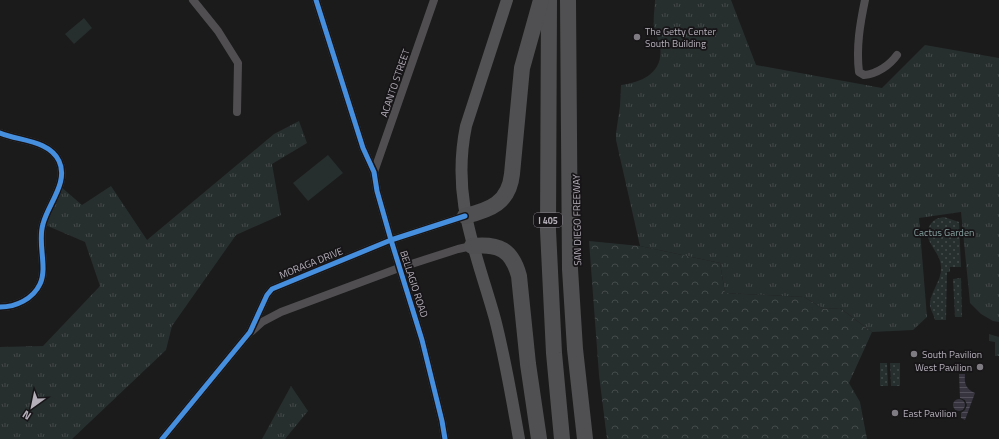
<svg xmlns="http://www.w3.org/2000/svg" width="999" height="439" font-family="'Titillium Web',sans-serif">
<style>
.grass{fill:url(#grass-tufts)}
.forest{fill:url(#forest-crowns)}
.park{fill:url(#park-dots)}
.pitch{fill:#272e2e}
.water{fill:url(#water-rules)}
.lines{fill:none;stroke-linecap:round;stroke-linejoin:round}
.street{stroke:#504e51;stroke-width:8}
.secondary{stroke:#525153;stroke-width:12}
.highway{stroke:#505052;stroke-width:16}
.cycleway-casing{stroke:#171517;stroke-width:8}
.cycleway{stroke:#468fdf;stroke-width:5}
.poi-dot{fill:#7f7b82;stroke:#171517;stroke-width:1.5}
.labels{text-anchor:middle;dominant-baseline:central;stroke-width:3.5;stroke-linejoin:round;paint-order:stroke}
.shield{fill:#171517;stroke:#868189;stroke-width:1}
.shield-label{font-size:9px;font-weight:bold;fill:#b5afba}
.poi-label{font-size:10px;fill:#b5afba;stroke:#171517;text-anchor:start}
.street-label{font-size:10px;fill:#b5afba;stroke:#171517}
.park-label{font-size:10px;fill:#88a3a2;stroke:#171517}
</style>
<defs>
<pattern id="grass-tufts" width="24" height="20" patternUnits="userSpaceOnUse"><rect width="24" height="20" fill="#272e2e"/><path d="M3 7l-1-3M5 7V3M7 7l1-3M15 17l-1-3M17 17v-4M19 17l1-3" fill="none" stroke="#444a4a"/></pattern>
<pattern id="forest-crowns" width="20" height="18" patternUnits="userSpaceOnUse"><rect width="20" height="18" fill="#272e2e"/><path d="M2 6a3 3 0 1 1 6 0M12 15a3 3 0 1 1 6 0" fill="none" stroke="#444a4a"/></pattern>
<pattern id="park-dots" width="8" height="8" patternUnits="userSpaceOnUse"><rect width="8" height="8" fill="#272e2e"/><path d="M2 2h.1M6 6h.1" fill="none" stroke="#444a4a" stroke-width="1.8" stroke-linecap="round"/></pattern>
<pattern id="water-rules" width="6" height="5" patternUnits="userSpaceOnUse"><rect width="6" height="5" fill="#373440"/><path d="M0 2.5h6" fill="none" stroke="#524f5a"/></pattern>
</defs>
<rect width="100%" height="100%" fill="#1b1b1b"/>
<g class="grass">
<path d="M 655,0 L 731,0 L 756,65 L 882,88 L 925,45 L 999,58 L 999,322 L 993,321 L 981,314 L 970,303 L 961,212 L 919,218 L 927,317 L 913,330 L 872,332 L 840,308 L 824,309 L 804,297 L 725,293 L 720,263 L 640,246 L 616,140 L 616,133 L 620,106 L 621,85 C 643,82 664,72 660,46 C 659,41 656,36 655,31 C 652,22 655,9 655,0 Z"/>
<path d="M 299,121 L 307,143 L 272,164 L 281,215 L 236,235 L 172,326 L 166,350 L 72,439 L 0,439 L 0,347 L 43,346 L 100,286 L 85,242 L 43,224 L 60,186 L 82,205 L 111,186 L 147,240 L 274,134 Z"/>
<path d="M 989,334 L 999,337 L 999,356 L 995,356 L 995,342 L 989,341 Z"/>
<path d="M 291,386 L 308,411 L 285,439 L 262,439 Z"/>
</g>
<path class="forest" d="M 589,241 L 640,246 L 720,263 L 725,293 L 804,297 L 824,309 L 840,308 L 872,332 L 849,383 L 860,402 L 867,439 L 607,439 L 599,375 Z"/>
<g class="park">
<path d="M 944,217 L 959,222 L 961,267 L 950,267 L 950,272 L 947,272 L 946,320 L 935,320 C 934,314 929,309 930,302 C 932,290 942,279 941,267 C 941,252 922,241 929,227 C 932,220 937,218 944,217 Z"/>
<path d="M 961,278 L 962,317 L 955,317 L 953,279 Z"/>
<path d="M 880,363 L 887,363 L 888,386 L 880,386 Z"/>
<path d="M 890,363 L 900,363 L 900,386 L 891,386 Z"/>
</g>
<g class="pitch">
<path d="M 84,18 L 92,28 L 74,44 L 65,34 Z"/>
<path d="M 328,155 L 343,173 L 308,201 L 293,183 Z"/>
</g>
<g class="water">
<path d="M 959,374 L 965,374 C 964,384 966,389 975,393 L 965,420 L 961,418 L 961,413 L 965,410 L 967,405 L 965,400 L 960,398 Z"/>
<circle cx="959" cy="405" r="6"/>
</g>
<g class="lines">
<g class="street">
<path d="M 193,0 L 218,31 L 238,63 L 237,112"/>
<path d="M 316,0 L 363,148 L 374,172 L 377,191 L 391,240 L 422,340 L 442,421 L 445,439"/>
<path d="M 865,0 C 860,24 856,47 859,72 L 864,75 C 877,74 890,65 897,55"/>
<path d="M 0,133 C 19,141 49,140 59,161 C 69,182 48,204 43,224 C 37,243 48,267 40,284 C 33,299 16,307 0,307"/>
<path d="M 374,172 L 434,0"/>
<path d="M 252,331 L 262,322 L 281,312 L 399,268 L 458,249 L 472,246"/>
<path d="M 162,439 L 250,332 L 267,295 L 272,289 L 391,240 L 465,216"/>
</g>
<path class="secondary" d="M 507,0 L 466,126 C 451,199 476,251 495,319 C 505,358 512,399 519,439"/>
<g class="highway">
<path d="M 549,0 L 548,230 L 554,353 L 562,439"/>
<path d="M 568,0 L 570,269 L 575,349 L 585,439"/>
<path d="M 465,216 C 490,210 509,203 512,174 L 522,68 L 541,0"/>
<path d="M 472,246 C 499,243 512,250 519,276 L 528,364 L 539,439"/>
</g>
<defs>
<g id="cycleway">
<path d="M 316,0 L 363,148 L 374,172 L 377,191 L 391,240 L 422,340 L 442,421 L 445,439"/>
<path d="M 0,133 C 19,141 49,140 59,161 C 69,182 48,204 43,224 C 37,243 48,267 40,284 C 33,299 16,307 0,307"/>
<path d="M 162,439 L 250,332 L 267,295 L 272,289 L 391,240 L 465,216"/>
</g>
</defs>
<use href="#cycleway" class="cycleway-casing"/>
<use href="#cycleway" class="cycleway"/>
</g>
<g class="poi-dot">
<circle cx="637" cy="37" r="4"/>
<circle cx="914" cy="354" r="4"/>
<circle cx="980" cy="367" r="4"/>
<circle cx="895" cy="413" r="4"/>
</g>
<g class="labels">
<rect class="shield" x="534" y="213" width="28" height="14" rx="3"/>
<g class="shield-label">
<text x="548" y="220">I 405</text>
</g>
<g class="poi-label">
<text x="645" y="31">The Getty Center<tspan x="645" dy="12">South Building</tspan></text>
<text x="922" y="354">South Pavilion</text>
<text x="972" y="367" text-anchor="end">West Pavilion</text>
<text x="903" y="413">East Pavilion</text>
</g>
<g class="street-label">
<text transform="translate(395 83) rotate(-71)">ACANTO STREET</text>
<text transform="translate(577 220) rotate(-91)">SAN DIEGO FREEWAY</text>
<text transform="translate(311 263) rotate(-22)">MORAGA DRIVE</text>
<text transform="translate(414 284) rotate(72)">BELLAGIO ROAD</text>
</g>
<g class="park-label">
<text x="944" y="232">Cactus Garden</text>
</g>
</g>
<g transform="translate(32 407) rotate(213)" stroke="#171517" stroke-width="3" paint-order="stroke">
<path d="M0-3L7 15L0 10L-7 15Z" fill="#b5afba"/>
<text y="-6" font-size="11" font-weight="bold" text-anchor="middle" fill="#b5afba">N</text>
</g>
</svg>
